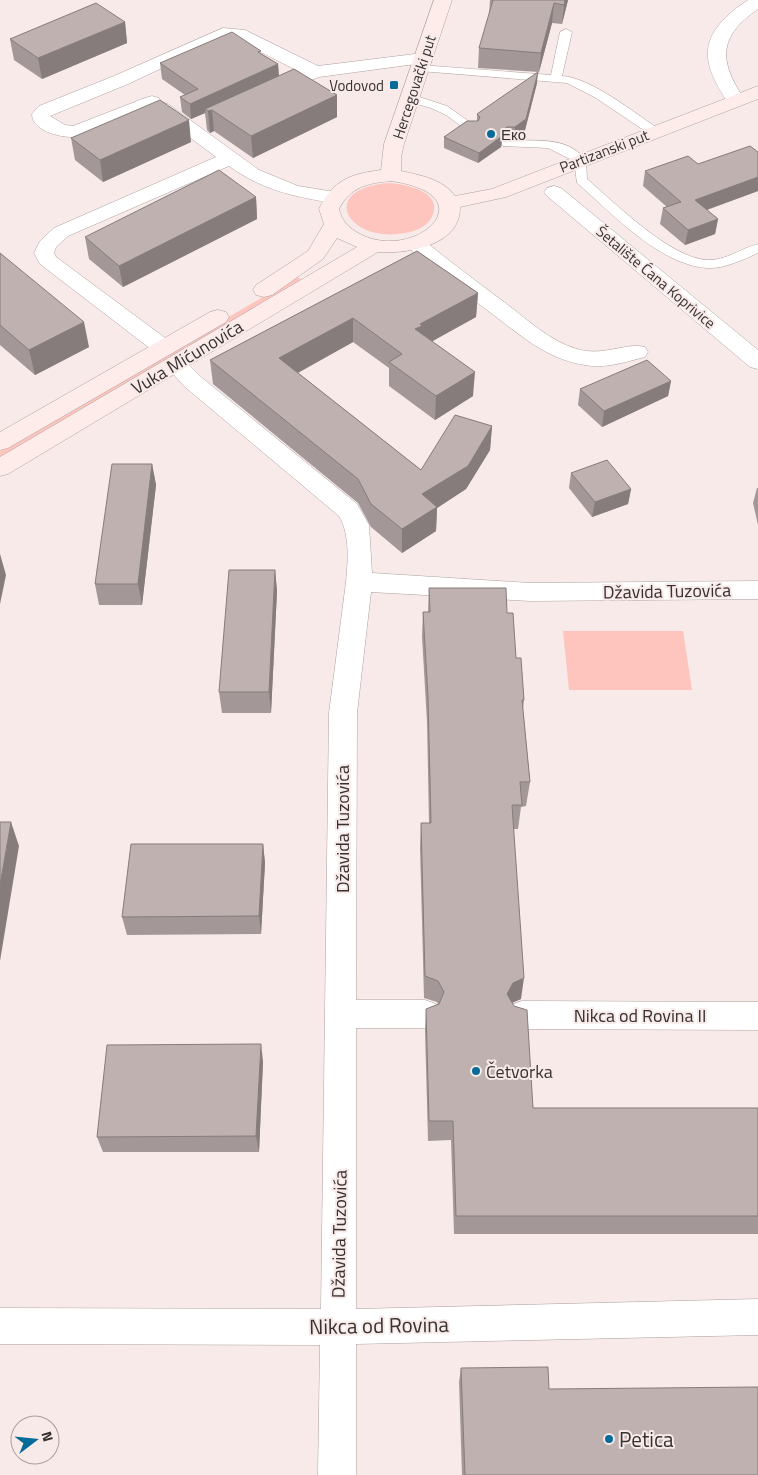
<svg xmlns="http://www.w3.org/2000/svg" width="758" height="1475" font-family="'Titillium Web',sans-serif">
<style>
.green{fill:#fdc5bd}
.lines{fill:none;stroke-linecap:round;stroke-linejoin:round}
.lane-casing{stroke:#aea2a0;stroke-width:1}
.street-casing{stroke:#aea2a0;stroke-width:1}
.secondary-casing{stroke:#aea2a0;stroke-width:1}
.lane{fill:#fff;fill-rule:evenodd}
.street{fill:#fff;fill-rule:evenodd}
.secondary{fill:#fdecea;fill-rule:evenodd}
.wall{fill:#a39897}
.shaded-wall{fill:#857c7b}
.building{fill:#beb1b0;stroke:#857c7b}
.poi-dot{fill:#066b99;stroke:#f7eae8;stroke-width:2}
.labels{text-anchor:middle;dominant-baseline:central;stroke-width:4;stroke-linejoin:round;paint-order:stroke}
.far-poi-label{font-size:15px;fill:#373231;stroke:#f7eae8;text-anchor:end}
.far-street-label{font-size:15px;fill:#373231;stroke:#f7eae8}
.street-label{font-size:18px;fill:#373231;stroke:#f7eae8}
.poi-label{font-size:18px;fill:#373231;stroke:#f7eae8;text-anchor:start}
.near-street-label{font-size:21px;fill:#373231;stroke:#f7eae8}
.near-poi-label{font-size:21px;fill:#373231;stroke:#f7eae8;text-anchor:start}
</style>
<rect width="100%" height="100%" fill="#f7eae8"/>
<g class="green">
<path d="M 389,183 C 405,184 441,191 433,214 C 430,224 419,230 410,232 C 350,247 314,189 389,183 Z"/>
<path d="M 297,277 L 302,280 L 0,458 L 0,451 Z"/>
<path d="M 563,631 L 683,631 L 692,690 L 569,690 Z"/>
</g>
<g class="lines">
<defs>
<g id="lane">
<path d="M 566,29 L 572,32 L 562,76 C 592,78 634,113 659,129 L 661,132 L 659,135 L 651,135 L 596,98 L 567,83 L 420,71 L 414,68 L 420,65 L 551,75 L 560,32 Z"/>
<path d="M 410,94 L 447,106 L 478,128 L 476,131 L 468,131 L 446,115 L 431,108 L 406,101 L 404,98 L 406,95 Z"/>
<path d="M 507,139 C 535,143 565,134 586,160 L 587,179 C 615,203 670,258 707,260 C 726,261 741,248 758,244 L 758,253 C 742,260 724,269 707,268 C 659,265 611,212 577,183 L 574,161 L 548,148 L 503,146 L 501,143 Z"/>
</g>
<g id="street">
<path d="M 748,0 L 758,0 L 758,9 C 717,37 719,62 745,100 L 743,104 L 736,106 L 729,104 C 697,58 700,32 748,0 Z"/>
<path d="M 223,28 L 245,30 L 318,66 L 423,53 L 429,54 L 432,58 L 429,62 L 423,63 L 319,77 L 297,86 L 290,84 L 288,80 L 290,76 L 300,72 L 235,39 L 226,38 L 128,84 L 50,116 L 65,125 L 73,126 L 145,98 L 152,96 L 159,98 L 161,102 L 168,104 L 259,170 L 298,186 L 341,193 L 344,197 L 341,201 L 334,203 C 295,197 262,190 229,166 L 68,236 L 56,247 L 54,253 L 56,257 L 172,343 L 175,348 L 172,353 L 164,355 L 156,353 L 40,264 L 34,253 L 40,241 L 54,228 L 216,157 L 152,109 L 83,136 C 69,140 32,133 32,114 L 39,106 L 114,76 Z"/>
<path d="M 554,186 L 561,188 L 758,350 L 758,369 L 750,367 L 547,196 L 544,192 L 547,188 Z"/>
<path d="M 415,237 L 422,239 C 449,261 476,281 504,302 C 527,319 549,341 577,349 C 603,357 626,342 645,347 L 648,352 L 645,357 C 625,362 605,369 585,365 C 545,359 518,333 487,310 C 463,292 440,275 417,256 L 405,243 L 408,239 Z"/>
<path d="M 175,357 L 183,359 L 201,377 L 357,504 L 369,525 L 372,573 L 530,583 L 758,581 L 758,599 L 530,601 L 371,592 L 357,713 L 356,1000 L 425,1000 L 436,1004 L 441,1014 L 436,1024 L 425,1028 L 356,1028 L 356,1309 L 758,1299 L 758,1335 L 356,1344 L 356,1475 L 318,1475 L 320,1345 L 0,1344 L 0,1308 L 321,1309 L 329,713 L 346,582 C 348,561 350,534 339,516 L 185,387 L 164,364 L 167,359 Z"/>
<path d="M 522,1001 L 758,1002 L 758,1030 L 522,1029 L 511,1025 L 506,1015 L 511,1005 Z"/>
</g>
<g id="secondary">
<path d="M 434,0 L 452,0 L 404,144 L 401,157 L 401,171 C 419,175 443,179 455,196 L 492,189 L 758,86 L 758,99 L 506,197 L 460,207 C 461,246 407,254 378,252 L 8,474 L 0,476 L 0,457 L 357,247 L 337,238 L 323,259 L 272,295 L 264,297 L 256,295 L 253,290 L 256,285 L 308,251 L 324,224 L 319,209 C 333,180 350,174 381,170 L 384,144 ZM 391,181 C 490,195 415,263 360,234 C 349,228 342,222 339,209 C 350,187 368,183 391,181 Z"/>
<path d="M 218,310 L 226,312 L 229,317 L 226,322 L 8,448 L 0,450 L 0,432 L 210,312 Z"/>
</g>
</defs>
<use href="#lane" class="lane-casing"/>
<use href="#street" class="street-casing"/>
<use href="#secondary" class="secondary-casing"/>
<use href="#lane" class="lane"/>
<use href="#street" class="street"/>
<use href="#secondary" class="secondary"/>
</g>
<g class="wall">
<path d="M 490,0 L 568,0 L 562,24 L 552,23 L 539,72 L 478,68 L 479,48 L 489,15 Z"/>
<path d="M 125,22 L 127,43 L 42,79 L 14,60 L 10,39 Z"/>
<path d="M 261,54 L 278,64 L 279,76 L 337,95 L 337,117 L 253,158 L 214,131 L 210,133 L 207,130 L 205,113 L 191,119 L 182,112 L 180,97 L 185,95 L 162,79 L 160,63 Z"/>
<path d="M 537,83 L 525,130 L 514,138 L 506,137 L 502,140 L 501,147 L 478,163 L 444,148 L 444,137 L 477,121 L 477,114 Z"/>
<path d="M 71,138 L 191,142 L 103,182 L 75,160 Z"/>
<path d="M 698,164 L 758,191 L 707,210 L 718,219 L 715,234 L 685,245 L 660,224 L 663,208 L 667,207 L 643,186 L 645,171 Z"/>
<path d="M 256,197 L 257,219 L 123,287 L 89,259 L 85,237 Z"/>
<path d="M 417,251 L 478,293 L 476,317 L 432,341 L 473,396 L 435,420 L 389,386 L 389,368 L 353,342 L 298,373 L 421,470 L 492,426 L 490,450 L 466,489 L 437,508 L 436,531 L 402,553 L 371,527 L 358,503 L 213,384 L 210,360 Z"/>
<path d="M 0,253 L 89,347 L 35,375 L 0,345 Z"/>
<path d="M 671,381 L 668,396 L 602,427 L 578,405 L 580,389 Z"/>
<path d="M 152,464 L 156,485 L 142,605 L 99,605 L 95,584 Z"/>
<path d="M 571,473 L 631,489 L 628,504 L 592,517 L 569,488 Z"/>
<path d="M 757,488 L 758,488 L 758,525 L 753,503 Z"/>
<path d="M 275,570 L 277,591 L 271,713 L 222,713 L 219,692 Z"/>
<path d="M 429,588 L 507,613 L 516,658 L 524,700 L 523,709 L 530,782 L 526,806 L 521,807 L 518,829 L 513,829 L 521,999 L 512,1003 L 533,1108 L 758,1108 L 758,1234 L 454,1234 L 451,1140 L 428,1141 L 425,1030 L 426,1009 L 438,1004 L 437,1002 L 424,998 L 420,847 L 421,823 L 429,823 L 427,722 L 422,637 L 423,612 L 428,612 Z"/>
<path d="M 263,844 L 265,863 L 261,934 L 127,935 L 122,917 Z"/>
<path d="M 263,1061 L 259,1152 L 103,1152 L 97,1137 Z"/>
<path d="M 461,1368 L 549,1389 L 758,1475 L 462,1475 L 459,1382 Z"/>
</g>
<g class="shaded-wall">
<path d="M 565,0 L 568,0 L 562,24 L 564,5 Z"/>
<path d="M 554,3 L 552,23 L 539,72 L 541,53 Z"/>
<path d="M 125,22 L 127,43 L 42,79 L 38,58 Z"/>
<path d="M 278,64 L 279,79 L 205,109 L 205,113 L 191,119 L 190,104 Z"/>
<path d="M 538,72 L 537,83 L 525,130 L 514,138 L 515,127 Z"/>
<path d="M 337,95 L 337,117 L 253,158 L 251,136 Z"/>
<path d="M 212,110 L 214,131 L 210,133 L 208,111 Z"/>
<path d="M 189,120 L 191,142 L 103,182 L 100,160 Z"/>
<path d="M 507,127 L 506,137 L 502,140 L 501,147 L 478,163 L 479,153 L 501,131 Z"/>
<path d="M 758,177 L 758,191 L 692,215 L 695,200 Z"/>
<path d="M 256,197 L 257,219 L 123,287 L 119,266 Z"/>
<path d="M 718,219 L 715,234 L 685,245 L 688,230 Z"/>
<path d="M 478,293 L 476,317 L 422,347 L 415,329 L 420,324 Z"/>
<path d="M 353,318 L 353,342 L 281,382 L 279,358 Z"/>
<path d="M 84,322 L 89,347 L 35,375 L 29,350 Z"/>
<path d="M 475,372 L 473,396 L 435,420 L 436,396 Z"/>
<path d="M 671,381 L 668,396 L 602,427 L 604,411 Z"/>
<path d="M 492,426 L 490,450 L 466,489 L 437,508 L 436,531 L 402,553 L 402,529 L 422,494 Z"/>
<path d="M 152,464 L 156,485 L 142,605 L 138,584 Z"/>
<path d="M 631,489 L 628,504 L 592,517 L 595,502 Z"/>
<path d="M 0,554 L 6,575 L 0,604 Z"/>
<path d="M 275,570 L 277,591 L 271,713 L 269,692 Z"/>
<path d="M 11,822 L 19,846 L 0,961 L 0,885 Z"/>
<path d="M 263,844 L 265,863 L 261,934 L 259,916 Z"/>
<path d="M 524,978 L 521,999 L 509,1004 L 507,994 L 513,983 Z"/>
<path d="M 261,1044 L 263,1061 L 259,1152 L 256,1136 Z"/>
</g>
<g class="building">
<path d="M 493,0 L 565,0 L 564,5 L 554,3 L 541,53 L 479,48 Z"/>
<path d="M 96,3 L 125,22 L 38,58 L 10,39 Z"/>
<path d="M 232,32 L 261,51 L 258,52 L 278,64 L 190,104 L 180,97 L 198,89 L 160,63 Z"/>
<path d="M 294,69 L 337,95 L 251,136 L 212,110 L 208,111 L 205,109 Z"/>
<path d="M 538,72 L 526,119 L 515,127 L 507,127 L 501,131 L 502,136 L 479,153 L 444,137 L 467,121 L 478,121 L 480,117 L 477,114 Z"/>
<path d="M 160,100 L 189,120 L 100,160 L 71,138 Z"/>
<path d="M 750,146 L 758,152 L 758,177 L 695,200 L 718,219 L 688,230 L 663,208 L 681,202 L 645,171 L 688,156 L 698,164 Z"/>
<path d="M 219,170 L 256,197 L 119,266 L 85,237 Z"/>
<path d="M 417,251 L 478,293 L 420,324 L 422,326 L 415,329 L 475,372 L 436,396 L 389,362 L 402,354 L 353,318 L 279,358 L 421,470 L 455,415 L 492,426 L 468,466 L 422,494 L 437,507 L 402,529 L 371,504 L 358,479 L 210,360 Z"/>
<path d="M 0,253 L 84,322 L 29,350 L 0,325 Z"/>
<path d="M 647,360 L 671,381 L 604,411 L 580,389 Z"/>
<path d="M 607,460 L 631,489 L 595,502 L 571,473 Z"/>
<path d="M 112,464 L 152,464 L 138,584 L 95,584 Z"/>
<path d="M 229,570 L 275,570 L 269,692 L 219,692 Z"/>
<path d="M 429,588 L 506,588 L 507,613 L 513,613 L 516,658 L 521,658 L 524,700 L 522,700 L 530,782 L 520,782 L 522,805 L 512,805 L 524,978 L 513,983 L 507,994 L 514,1006 L 527,1010 L 533,1108 L 758,1108 L 758,1216 L 456,1216 L 453,1121 L 429,1121 L 426,1009 L 439,1004 L 444,992 L 438,981 L 425,976 L 421,823 L 431,823 L 428,697 L 423,612 L 430,612 Z"/>
<path d="M 0,822 L 11,822 L 0,885 Z"/>
<path d="M 131,844 L 263,844 L 259,916 L 122,917 Z"/>
<path d="M 261,1044 L 256,1136 L 97,1137 L 107,1045 Z"/>
<path d="M 548,1367 L 549,1389 L 758,1387 L 758,1475 L 465,1475 L 461,1368 Z"/>
</g>
<g class="poi-dot">
<rect x="389" y="80" width="10" height="10" rx="2.5"/>
<circle cx="491" cy="134" r="5"/>
<circle cx="476" cy="1071" r="5"/>
<circle cx="609" cy="1439" r="5"/>
</g>
<g class="labels">
<g class="far-poi-label">
<text x="384" y="85">Vodovod</text>
<text x="501" y="134" text-anchor="start">Еко</text>
</g>
<g class="far-street-label">
<text transform="translate(414 87) rotate(-72)">Hercegovački put</text>
<text transform="translate(604 151) rotate(-21)">Partizanski put</text>
<text transform="translate(656 277) rotate(40)">Šetalište Ćana Koprivice</text>
</g>
<g class="street-label">
<text transform="translate(187 357) rotate(-31)">Vuka Mićunovića</text>
<text transform="translate(667 591) rotate(-1)">Džavida Tuzovića</text>
<text transform="translate(342 829) rotate(-90)">Džavida Tuzovića</text>
<text x="640" y="1015">Nikca od Rovina II</text>
<text transform="translate(339 1234) rotate(-89)">Džavida Tuzovića</text>
</g>
<g class="poi-label">
<text x="486" y="1071">Četvorka</text>
</g>
<g class="near-street-label">
<text transform="translate(379 1325) rotate(-1)">Nikca od Rovina</text>
</g>
<g class="near-poi-label">
<text x="619" y="1439">Petica</text>
</g>
</g>
<g transform="translate(35 1440) rotate(74)"><circle r="24" fill="#f7eae8" stroke="#aaa09f"/>
<path d="M0-4L9 19L0 12L-9 19Z" fill="#066b99"/>
<text y="-8" font-size="14" font-weight="bold" text-anchor="middle" fill="#373231">N</text>
</g>
</svg>
